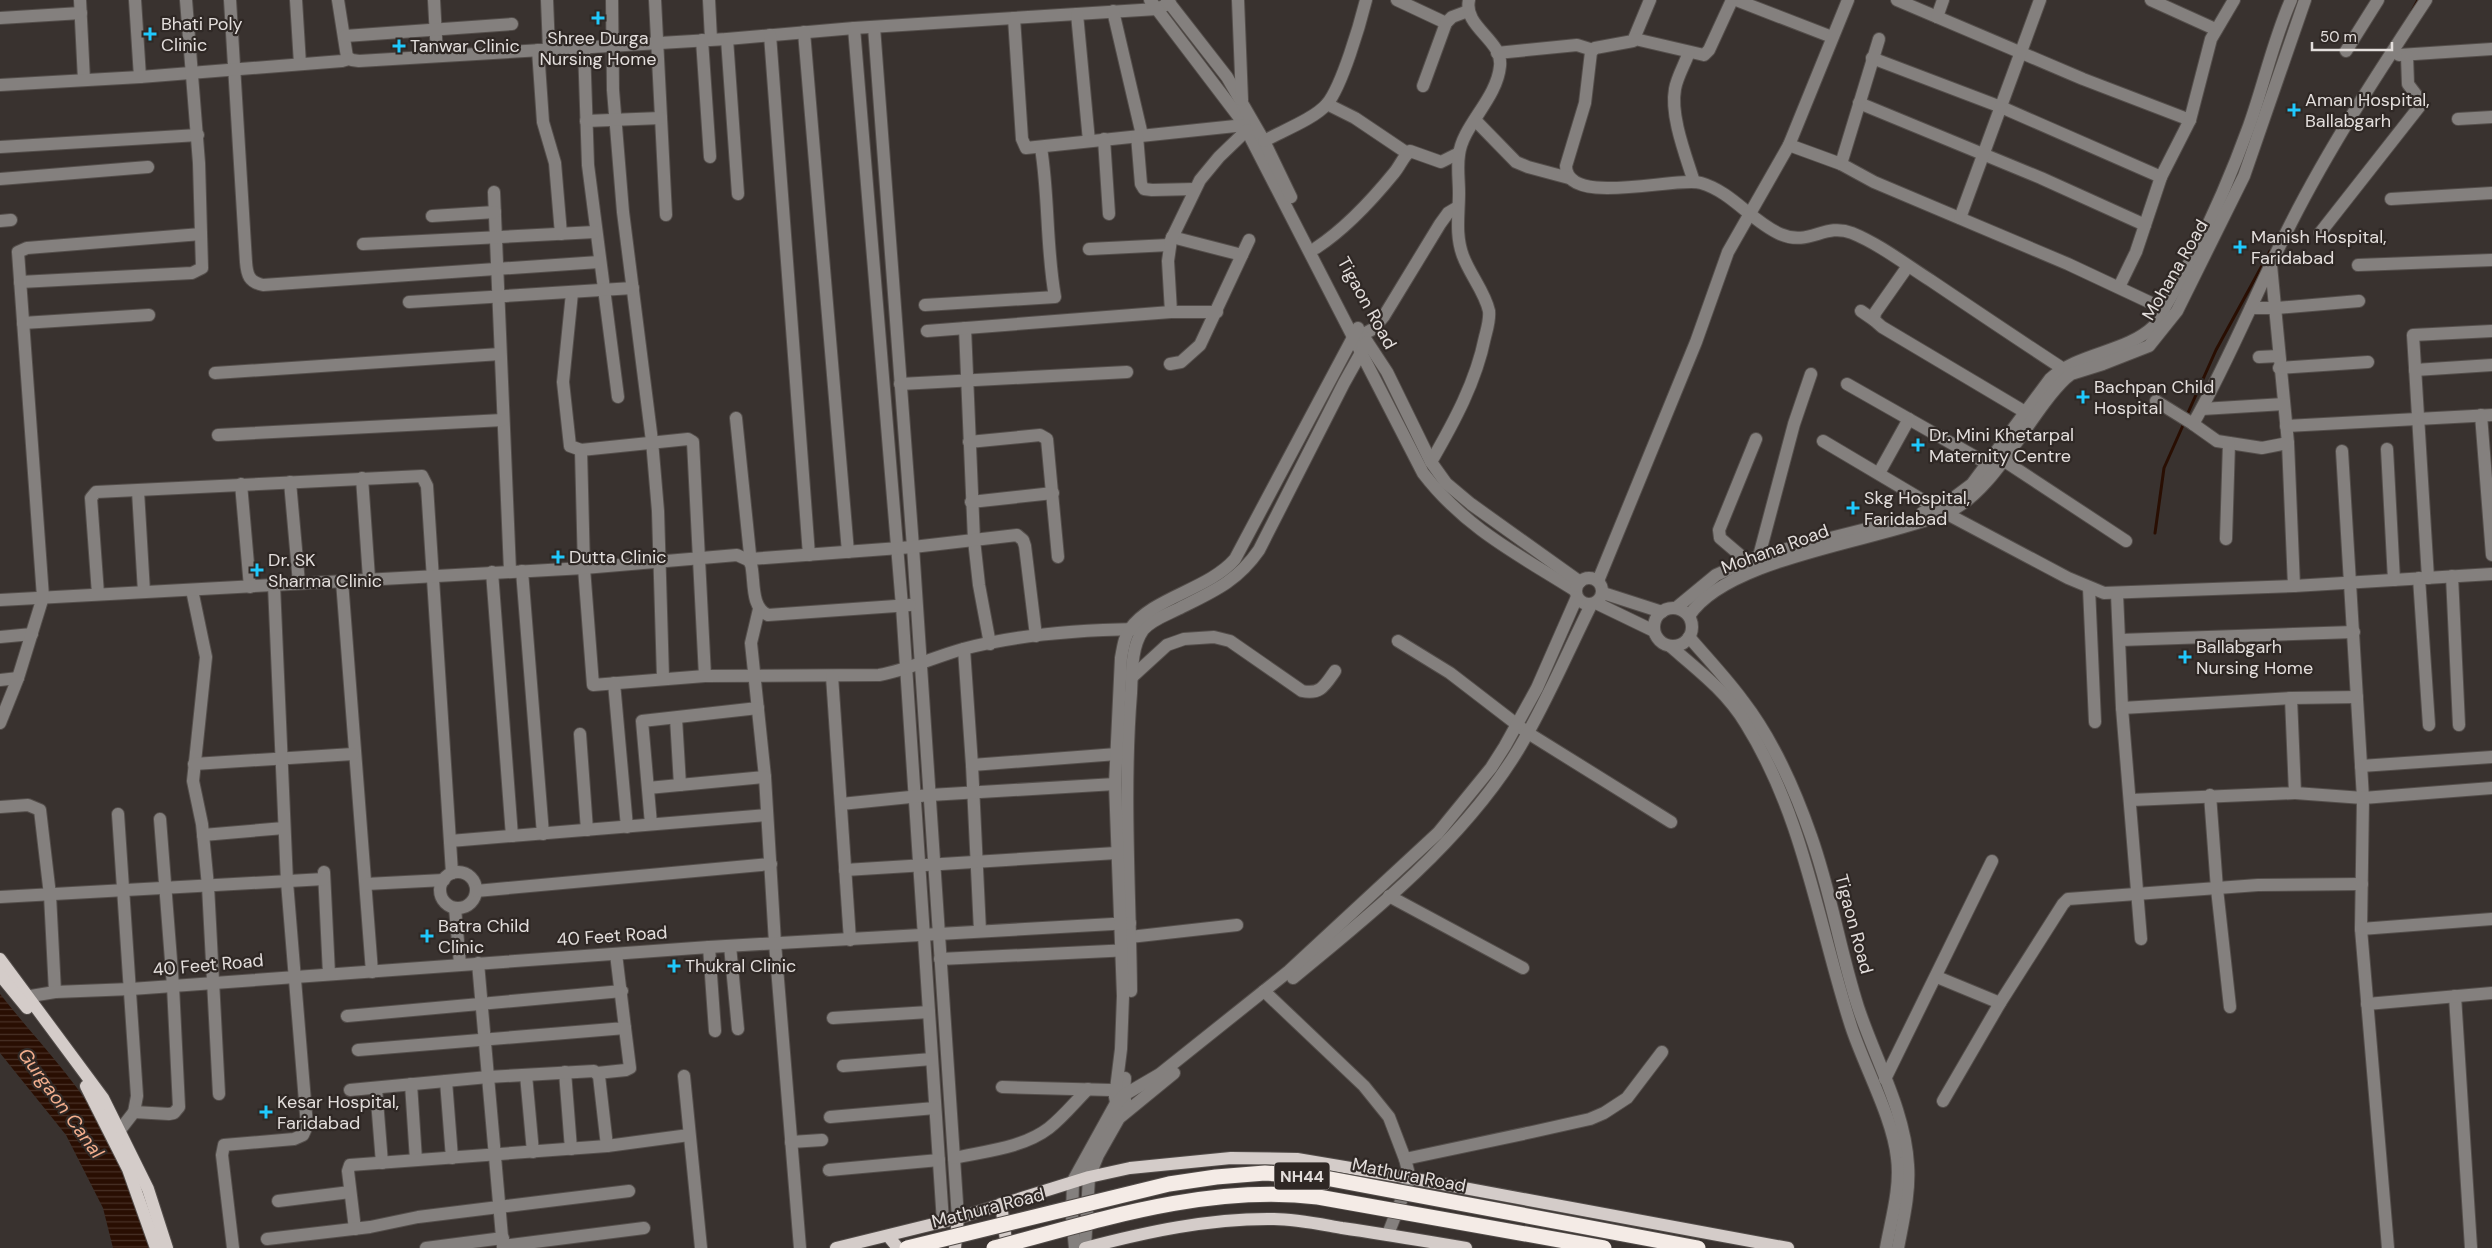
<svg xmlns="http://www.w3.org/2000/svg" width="2492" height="1248" font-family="'DM Sans',sans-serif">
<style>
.water{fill:url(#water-rules)}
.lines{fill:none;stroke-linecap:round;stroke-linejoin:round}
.stream{stroke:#290e02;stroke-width:3}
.minor-casing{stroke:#544e4b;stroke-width:14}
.major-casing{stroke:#544e4b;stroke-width:14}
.minor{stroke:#84807e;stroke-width:12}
.major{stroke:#d4ccc9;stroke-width:12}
.highway-bridge-casing{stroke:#544e4b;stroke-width:17;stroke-linecap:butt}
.highway-bridge{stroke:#f4ebe6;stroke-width:15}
.poi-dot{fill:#20c9fd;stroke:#2f2825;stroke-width:2}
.labels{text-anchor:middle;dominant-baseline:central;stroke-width:4.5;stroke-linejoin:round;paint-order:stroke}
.shield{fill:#2f2825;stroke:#ada7a5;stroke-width:1}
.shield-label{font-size:16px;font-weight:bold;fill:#e3dedc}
.poi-label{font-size:18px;fill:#e3dedc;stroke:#2f2825;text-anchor:start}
.street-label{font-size:18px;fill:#e3dedc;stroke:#2f2825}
.water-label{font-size:19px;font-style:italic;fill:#f3ae8d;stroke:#2f2825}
</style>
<defs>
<pattern id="water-rules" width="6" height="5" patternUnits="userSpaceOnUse" patternTransform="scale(1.25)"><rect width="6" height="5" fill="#290e02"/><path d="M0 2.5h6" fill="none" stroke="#483126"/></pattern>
</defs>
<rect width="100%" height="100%" fill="#39322f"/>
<path class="water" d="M 0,994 C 26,1027 55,1058 80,1092 C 113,1138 134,1194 149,1248 L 113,1248 L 103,1208 L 66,1135 L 0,1053 Z"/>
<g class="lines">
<g class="stream">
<path d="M 2412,11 L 2418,0"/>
<path d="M 2187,415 L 2216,350 L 2270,251"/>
<path d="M 2155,533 L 2164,468 L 2184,423"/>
</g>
<defs>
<g id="minor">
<path d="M 80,0 L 84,80"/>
<path d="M 135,0 L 140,77"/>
<path d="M 230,0 L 246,262 C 247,275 249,282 263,285 L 599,262"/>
<path d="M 296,0 L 300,64"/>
<path d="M 338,0 L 347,57 L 352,60 L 359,61 L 727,39 L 854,28 L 1157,9 L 1170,3"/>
<path d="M 434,0 L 437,56"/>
<path d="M 547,0 L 549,49"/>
<path d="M 612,0 L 613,90 L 623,212 L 652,441 L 658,511 L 663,678"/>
<path d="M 655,0 L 666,215"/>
<path d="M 709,0 L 711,39"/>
<path d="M 1150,0 L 1242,121 L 1423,473 C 1465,528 1519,555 1576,591"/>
<path d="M 1167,0 L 1227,77 L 1264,141 L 1291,197"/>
<path d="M 1238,0 L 1242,100"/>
<path d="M 1397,0 L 1446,23"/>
<path d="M 1650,0 L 1633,41 L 1595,48 L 1591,52 L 1585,103 L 1566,166 C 1566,208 1676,176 1701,183 C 1732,192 1751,221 1780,234 C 1810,247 1824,222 1852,233 C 1879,244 1905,264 1930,280 C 1976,311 2022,342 2068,372"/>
<path d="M 1736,0 L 1832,37"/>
<path d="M 1897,0 L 2083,79 L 2190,120"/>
<path d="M 2151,0 L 2215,29"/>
<path d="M 1113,11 L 1142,135"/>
<path d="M 1077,14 L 1089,141"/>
<path d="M 1937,17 L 1943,0"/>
<path d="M 0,18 L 81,13"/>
<path d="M 1014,18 L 1022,139 L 1026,148 L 1245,125"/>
<path d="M 874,27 L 913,547 L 958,1218"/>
<path d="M 854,28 L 902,606 L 943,1222"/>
<path d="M 804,32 L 848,552"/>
<path d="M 770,35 L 809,555"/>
<path d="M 345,36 L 512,24"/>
<path d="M 727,39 L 738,194"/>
<path d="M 1635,39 L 1704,55 L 1709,50 L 1732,0"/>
<path d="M 702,40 L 710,157"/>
<path d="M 584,47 L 588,165 L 618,397"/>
<path d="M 538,50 L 543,122 L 555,163 L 561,234"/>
<path d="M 2346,51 L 2378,0"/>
<path d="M 1689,52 C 1685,64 1677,77 1675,89 C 1670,116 1686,156 1694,182"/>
<path d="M 1497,53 L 1577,45 L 1593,50"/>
<path d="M 2399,55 L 2492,49"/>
<path d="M 1872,58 L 2001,107 L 2161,177"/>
<path d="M 0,85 L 140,77 L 342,61 L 349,59"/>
<path d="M 1423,86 L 1446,23 L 1452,17 L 1468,11"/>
<path d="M 1859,103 L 2041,178 L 2145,225"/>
<path d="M 1327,104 L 1355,118 L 1407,153"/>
<path d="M 2458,119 L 2492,117"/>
<path d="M 586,121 L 661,118"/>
<path d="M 1476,121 L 1516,162 L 1528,167 L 1569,178"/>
<path d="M 1137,136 L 1141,184 L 1144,189 L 1152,190 L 1195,189"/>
<path d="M 1104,139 L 1109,214"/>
<path d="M 1264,141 C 1282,131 1314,119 1327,104 C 1342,86 1360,24 1366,0"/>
<path d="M 1789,145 L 1841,164 L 1879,39"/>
<path d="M 0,147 L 198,135"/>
<path d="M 1841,164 L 1874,182 L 2068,264 L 2164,309"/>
<path d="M 0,179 L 148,167"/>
<path d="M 494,192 L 510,571"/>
<path d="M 2391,199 L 2492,193"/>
<path d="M 432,216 L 495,212"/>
<path d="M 1960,218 L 2040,0"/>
<path d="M 0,221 L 11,220"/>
<path d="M 2320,233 L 2419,107 L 2420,100 L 2408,84 L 2407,56"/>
<path d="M 1172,237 L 1242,255"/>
<path d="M 363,244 L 595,232"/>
<path d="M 1316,248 C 1345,229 1372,200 1394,173 C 1400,166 1403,157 1410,151 L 1441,162 L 1459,153"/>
<path d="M 1089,249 L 1169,245"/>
<path d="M 2271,265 L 2288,443 L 2294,586"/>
<path d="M 2358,265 L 2492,260"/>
<path d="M 1908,266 L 1875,313 L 1874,320 L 1882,327 L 2025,412"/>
<path d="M 20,282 L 192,273 L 202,268 L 199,163 L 186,0"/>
<path d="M 2119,287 L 2136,252 L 2161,177 L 2190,120 L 2211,39 L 2234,0"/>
<path d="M 572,293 L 563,382 L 570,446 L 581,450 L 688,439 L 693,442 L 705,676"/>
<path d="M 409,302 L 633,288"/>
<path d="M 925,305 L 1055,297 C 1046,247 1049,197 1041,148"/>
<path d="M 2251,308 L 2277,308 L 2359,301"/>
<path d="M 1861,311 L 1874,320"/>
<path d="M 1171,312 L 1168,261 L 1171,240 L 1200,180 L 1219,157 L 1247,130"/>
<path d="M 23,323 L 149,315"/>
<path d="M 965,328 L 974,540 L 979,585 L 990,644"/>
<path d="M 927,331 L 1171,312 L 1217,312"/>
<path d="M 1362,335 L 1373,329 L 1384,316 L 1440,224 L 1448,213 L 1458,207"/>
<path d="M 1364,337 L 1387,372 L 1431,462 L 1446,483 L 1471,504 L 1580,582"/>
<path d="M 2259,357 L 2279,356"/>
<path d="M 1170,364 L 1181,362 L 1200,345 L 1249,240"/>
<path d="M 2279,368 L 2368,362"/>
<path d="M 2415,370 L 2492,365"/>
<path d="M 215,373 L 500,354"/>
<path d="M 900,384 L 1127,372"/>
<path d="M 1847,384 L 1988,464"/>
<path d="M 2156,401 L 2193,424"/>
<path d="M 2202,409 L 2284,404"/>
<path d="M 2481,415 L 2492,555"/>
<path d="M 736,418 L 751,564"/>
<path d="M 2286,426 L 2492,415"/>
<path d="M 218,435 L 503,420"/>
<path d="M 1823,441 L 1936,508 L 2068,578 L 2104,593 L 2294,586 L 2492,574"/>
<path d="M 969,442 L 1040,435 L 1047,439 L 1058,557"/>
<path d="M 2288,443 L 2262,448 L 2217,441 L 2193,424 C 2230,359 2257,290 2291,223 C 2330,146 2378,73 2426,0"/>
<path d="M 2387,449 L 2394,580"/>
<path d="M 581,450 L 584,568 L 593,685 L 705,676 L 879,675 C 908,670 934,657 963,649 C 1019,634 1078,630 1136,629"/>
<path d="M 2342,451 L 2363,798 L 2361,929 L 2388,1248"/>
<path d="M 2003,460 L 2126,541"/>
<path d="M 1431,462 C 1454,422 1476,382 1485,337 C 1487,329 1490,320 1489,311 C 1485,292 1470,275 1463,256 C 1455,235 1459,214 1459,193 C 1459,180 1457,167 1459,155 C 1462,126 1497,99 1500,66 C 1503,40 1463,27 1469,0"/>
<path d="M 1879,473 L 1909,419"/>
<path d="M 362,478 L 369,578"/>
<path d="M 290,482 L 299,583"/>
<path d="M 241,484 L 250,587"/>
<path d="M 138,491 L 144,592"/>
<path d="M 971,502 L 1053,493"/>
<path d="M 1922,513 L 1952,499 L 1972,484 L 2050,379 C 2079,352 2126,353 2154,326 C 2192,263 2224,195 2249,126 C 2264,84 2273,41 2291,0"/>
<path d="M 2226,539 L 2229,443"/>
<path d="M 1759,556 L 1794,424 L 1811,374"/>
<path d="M 750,559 L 913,547 L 1017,535 L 1023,540 L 1025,546 L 1036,636"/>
<path d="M 1747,561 L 1720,538 L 1719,530 L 1756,439"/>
<path d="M 522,571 L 543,834"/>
<path d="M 492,572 L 512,836"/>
<path d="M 2452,576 L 2459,725"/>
<circle cx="1589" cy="591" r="13"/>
<path d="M 2419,578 L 2429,725"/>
<path d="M 2428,578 L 2413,335 L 2492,331"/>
<path d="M 342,581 L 372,972"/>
<path d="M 1598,581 L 1696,342 L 1728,252 L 1789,145 L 1848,0"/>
<path d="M 2089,588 L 2095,722"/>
<path d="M 192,590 L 206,657 L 193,781 L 202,824 L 208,886 L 219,1094"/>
<path d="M 1603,593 L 1662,612"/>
<path d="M 98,594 L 91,498 L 96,492 L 422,476 L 427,486 L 452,873"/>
<path d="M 2117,594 L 2122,708 L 2141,939"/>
<path d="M 0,600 L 584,568 L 737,555 L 748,560 L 751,564 C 755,580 750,607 768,615 L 910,605"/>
<path d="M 1596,603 L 1654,631"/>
<path d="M 1676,608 L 1716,575 L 1759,556 L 1886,524"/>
<circle cx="1673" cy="627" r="19"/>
<path d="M 759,609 L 751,643 L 765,777 L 775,943 L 800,1248"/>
<path d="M 1689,616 C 1727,557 1880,541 1946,513 C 1995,493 2028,414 2066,378 L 2071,374 L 2103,364 L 2149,346 L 2177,311 L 2244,176 L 2305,0"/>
<path d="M 0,637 L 32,634"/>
<path d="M 1689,637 C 1707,658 1727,679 1743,701 C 1773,740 1795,790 1811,836 C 1831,892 1840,951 1858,1007 C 1875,1059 1905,1110 1908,1165 C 1910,1193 1903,1221 1898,1248"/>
<path d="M 2120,640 L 2354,632"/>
<path d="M 1398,641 L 1450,673 L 1528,733 L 1671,822"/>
<path d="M 1670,646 C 1698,670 1727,692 1746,724 C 1804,817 1818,924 1851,1026 C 1864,1066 1893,1118 1897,1158 C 1901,1187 1891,1220 1886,1248"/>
<path d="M 964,649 L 972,765 L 980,931"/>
<path d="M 832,676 L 850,940"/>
<path d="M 1132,677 L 1167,645 L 1184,639 L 1214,637 L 1230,641 L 1302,691 C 1321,695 1325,685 1335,671"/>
<path d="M 0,680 L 18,678"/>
<path d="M 614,683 L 627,827"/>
<path d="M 2122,708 L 2291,698 L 2357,697"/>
<path d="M 676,718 L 680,785"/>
<path d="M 0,723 L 18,678 L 43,597 L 18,252 L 27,248 L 201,234"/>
<path d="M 580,734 L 587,830"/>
<path d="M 194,764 L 353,754"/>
<path d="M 972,765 L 1117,754"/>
<path d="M 2361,766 L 2492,757"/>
<path d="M 648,788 L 765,777"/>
<path d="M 2295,793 L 2363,798 L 2492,788"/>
<path d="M 2210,795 L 2217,889 L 2230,1007"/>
<path d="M 2131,800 L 2295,793 L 2291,698"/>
<path d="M 841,804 L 930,795 L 1115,784"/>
<path d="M 0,807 L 28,805 L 40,810 L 50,895 L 55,992"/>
<path d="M 118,814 L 137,1096 L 134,1112 L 120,1130"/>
<path d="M 651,824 L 642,721 L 758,708"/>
<path d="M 203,835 L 284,828"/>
<path d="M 450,841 L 767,815"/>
<path d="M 845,870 L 1116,853"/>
<path d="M 324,872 L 329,974"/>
<circle cx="458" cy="890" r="18"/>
<path d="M 366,884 L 444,880"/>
<path d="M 476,891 L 771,864"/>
<path d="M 1389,896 L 1523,968"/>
<path d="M 0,897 L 324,879"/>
<path d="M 455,908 L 460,964"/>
<path d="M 2361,929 L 2492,919"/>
<path d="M 1130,937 L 1237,925"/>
<path d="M 730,946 L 738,1029"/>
<path d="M 709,947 L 715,1031"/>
<path d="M 940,959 L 1130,950"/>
<path d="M 478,963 L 503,1248"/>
<path d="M 1937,977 L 2000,1003"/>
<path d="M 1293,978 C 1373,913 1464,839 1518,750 C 1546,704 1567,653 1591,605"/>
<path d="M 1131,991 C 1130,891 1123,792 1131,693 C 1132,673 1131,647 1143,630 C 1151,620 1166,615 1178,609 C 1212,592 1237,582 1259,550 L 1344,383 L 1367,342"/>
<path d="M 1264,991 L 1364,1086 L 1389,1117 L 1405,1159 L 1410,1178 L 1388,1234"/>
<path d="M 2455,996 L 2471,1248"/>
<path d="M 19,998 L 55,992 L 131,989 L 709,947 L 1130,923"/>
<path d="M 2367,1004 L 2492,993"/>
<path d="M 347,1016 L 622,991"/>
<path d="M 833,1018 L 929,1012"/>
<path d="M 358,1050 L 625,1028 L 616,954"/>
<path d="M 843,1066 L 932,1059"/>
<path d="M 565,1072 L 571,1149"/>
<path d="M 597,1073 L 626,1070 L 630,1068 L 625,1028"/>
<path d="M 526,1075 L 533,1152"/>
<path d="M 684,1076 L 701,1248"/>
<path d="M 1125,1078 L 1124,1095 L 1127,1110"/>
<path d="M 1885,1079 L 1992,861"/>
<path d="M 446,1081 L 452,1158"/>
<path d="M 411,1084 L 416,1160"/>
<path d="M 1002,1087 L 1111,1090"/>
<path d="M 376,1088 L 382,1163"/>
<path d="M 350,1090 L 488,1077 L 594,1071 L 599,1076 L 607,1146"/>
<path d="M 1943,1101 L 2000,1003 L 2063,904 L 2068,899 L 2258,885 L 2362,884"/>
<path d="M 134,1112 L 169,1114 L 174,1113 L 179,1107 L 173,986 L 160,819"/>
<path d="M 830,1117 L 935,1108"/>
<path d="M 1119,1118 L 1115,1097 L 1121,1049 L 1123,996 L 1115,784 L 1121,658 C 1123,648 1124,637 1130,629 C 1153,597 1208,590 1235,559 L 1358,328"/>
<path d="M 791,1142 L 822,1140"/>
<path d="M 954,1158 C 985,1151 1023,1148 1049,1128 C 1063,1117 1075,1102 1088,1089"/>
<path d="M 1405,1159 L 1532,1132 L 1590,1119 L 1604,1113 L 1627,1098 L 1662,1052"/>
<path d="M 829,1170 L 939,1160"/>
<path d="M 278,1201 L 350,1192"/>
<path d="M 355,1229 L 348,1171 L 350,1165 L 607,1146 L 689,1135"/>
<path d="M 267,1239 L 370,1227 L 418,1217 L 629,1191"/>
<path d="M 503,1246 L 644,1228"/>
<path d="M 233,1248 L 222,1155 L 224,1145 L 294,1139 L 303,1135 L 307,1126 L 287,882 L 274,585"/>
<path d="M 426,1248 L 503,1238"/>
<path d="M 1075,1248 L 1072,1217 L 1073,1181 L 1115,1105 L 1124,1095 L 1160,1074 L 1289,971 L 1438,833 L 1491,768 L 1505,746 L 1537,688 L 1577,597"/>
<path d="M 1085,1248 L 1089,1177 L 1098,1155 L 1119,1118 L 1174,1073"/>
</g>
<g id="major">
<path d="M 0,959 L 103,1098 L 148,1189 L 167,1248"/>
<path d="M 0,975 L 27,1008"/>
<path d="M 86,1086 L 128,1169 L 156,1248"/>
<path d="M 1001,1204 L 1007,1248"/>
<path d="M 888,1236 L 898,1248"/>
<path d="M 836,1248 L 958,1218 L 1089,1177 L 1130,1168 L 1231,1158 L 1297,1159 L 1410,1178 L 1788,1248"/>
<path d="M 955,1248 L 958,1218"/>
<path d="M 1085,1248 C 1146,1232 1210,1218 1274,1219 C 1296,1219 1319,1224 1342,1228 C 1383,1234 1425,1241 1466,1248"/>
</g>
</defs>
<use href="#minor" class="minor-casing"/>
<use href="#major" class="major-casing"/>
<use href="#minor" class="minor"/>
<use href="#major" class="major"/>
<defs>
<g id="highway-bridge">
<path d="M 907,1248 L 1169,1184 L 1216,1177 L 1265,1173 L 1320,1177 L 1698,1248"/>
<path d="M 994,1248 C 1099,1220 1209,1184 1318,1197 L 1604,1248"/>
</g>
</defs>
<use href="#highway-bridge" class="highway-bridge-casing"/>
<use href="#highway-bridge" class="highway-bridge"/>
</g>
<g class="poi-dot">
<path d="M595.5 10.5h5v5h5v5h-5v5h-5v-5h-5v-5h5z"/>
<path d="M147.5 26.5h5v5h5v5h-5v5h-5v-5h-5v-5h5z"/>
<path d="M396.5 38.5h5v5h5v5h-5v5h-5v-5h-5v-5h5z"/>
<path d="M2291.5 102.5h5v5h5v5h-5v5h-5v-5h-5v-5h5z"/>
<path d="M2237.5 239.5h5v5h5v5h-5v5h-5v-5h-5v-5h5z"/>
<path d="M2080.5 389.5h5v5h5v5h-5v5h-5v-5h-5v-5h5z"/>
<path d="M1915.5 437.5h5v5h5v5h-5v5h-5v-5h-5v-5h5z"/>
<path d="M1850.5 500.5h5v5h5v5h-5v5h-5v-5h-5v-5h5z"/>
<path d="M555.5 549.5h5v5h5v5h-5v5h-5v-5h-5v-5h5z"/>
<path d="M254.5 562.5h5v5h5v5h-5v5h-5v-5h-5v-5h5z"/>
<path d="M2182.5 649.5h5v5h5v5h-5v5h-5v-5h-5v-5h5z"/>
<path d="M424.5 928.5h5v5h5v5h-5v5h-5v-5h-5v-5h5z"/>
<path d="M671.5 958.5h5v5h5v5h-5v5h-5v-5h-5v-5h5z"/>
<path d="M263.5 1104.5h5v5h5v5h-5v5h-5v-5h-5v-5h5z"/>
</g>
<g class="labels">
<rect class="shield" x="1274.5" y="1162.5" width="55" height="27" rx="4"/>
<g class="shield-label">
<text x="1302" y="1176">NH44</text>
</g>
<g class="poi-label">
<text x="161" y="24">Bhati Poly<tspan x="161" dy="21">Clinic</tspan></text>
<text x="598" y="38" text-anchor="middle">Shree Durga<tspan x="598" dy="21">Nursing Home</tspan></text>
<text x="410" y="46">Tanwar Clinic</text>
<text x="2305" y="100">Aman Hospital,<tspan x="2305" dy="21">Ballabgarh</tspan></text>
<text x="2251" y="237">Manish Hospital,<tspan x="2251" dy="21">Faridabad</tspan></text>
<text x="2094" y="387">Bachpan Child<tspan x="2094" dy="21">Hospital</tspan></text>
<text x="1929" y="435">Dr. Mini Khetarpal<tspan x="1929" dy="21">Maternity Centre</tspan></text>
<text x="1864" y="498">Skg Hospital,<tspan x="1864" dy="21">Faridabad</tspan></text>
<text x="569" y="557">Dutta Clinic</text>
<text x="268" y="560">Dr. SK<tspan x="268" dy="21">Sharma Clinic</tspan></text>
<text x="2196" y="647">Ballabgarh<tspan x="2196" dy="21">Nursing Home</tspan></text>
<text x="438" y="926">Batra Child<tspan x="438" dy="21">Clinic</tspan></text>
<text x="685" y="966">Thukral Clinic</text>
<text x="277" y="1102">Kesar Hospital,<tspan x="277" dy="21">Faridabad</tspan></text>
</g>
<g class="street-label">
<text transform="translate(2175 270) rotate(-60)">Mohana Road</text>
<text transform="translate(1367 303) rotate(61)">Tigaon Road</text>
<text transform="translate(1775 549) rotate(-20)">Mohana Road</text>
<text transform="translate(1854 924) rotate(75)">Tigaon Road</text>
<text transform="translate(612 936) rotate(-4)">40 Feet Road</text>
<text transform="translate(208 965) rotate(-5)">40 Feet Road</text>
<text transform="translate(1409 1175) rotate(11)">Mathura Road</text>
<text transform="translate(988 1208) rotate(-14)">Mathura Road</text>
</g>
<g class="water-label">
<text transform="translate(61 1103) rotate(54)">Gurgaon Canal</text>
</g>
</g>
<path d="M2312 42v8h80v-8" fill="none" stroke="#e3dedc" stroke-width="2.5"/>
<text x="2320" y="42" font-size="15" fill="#e3dedc" stroke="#2f2825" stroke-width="4" paint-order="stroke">50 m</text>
</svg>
